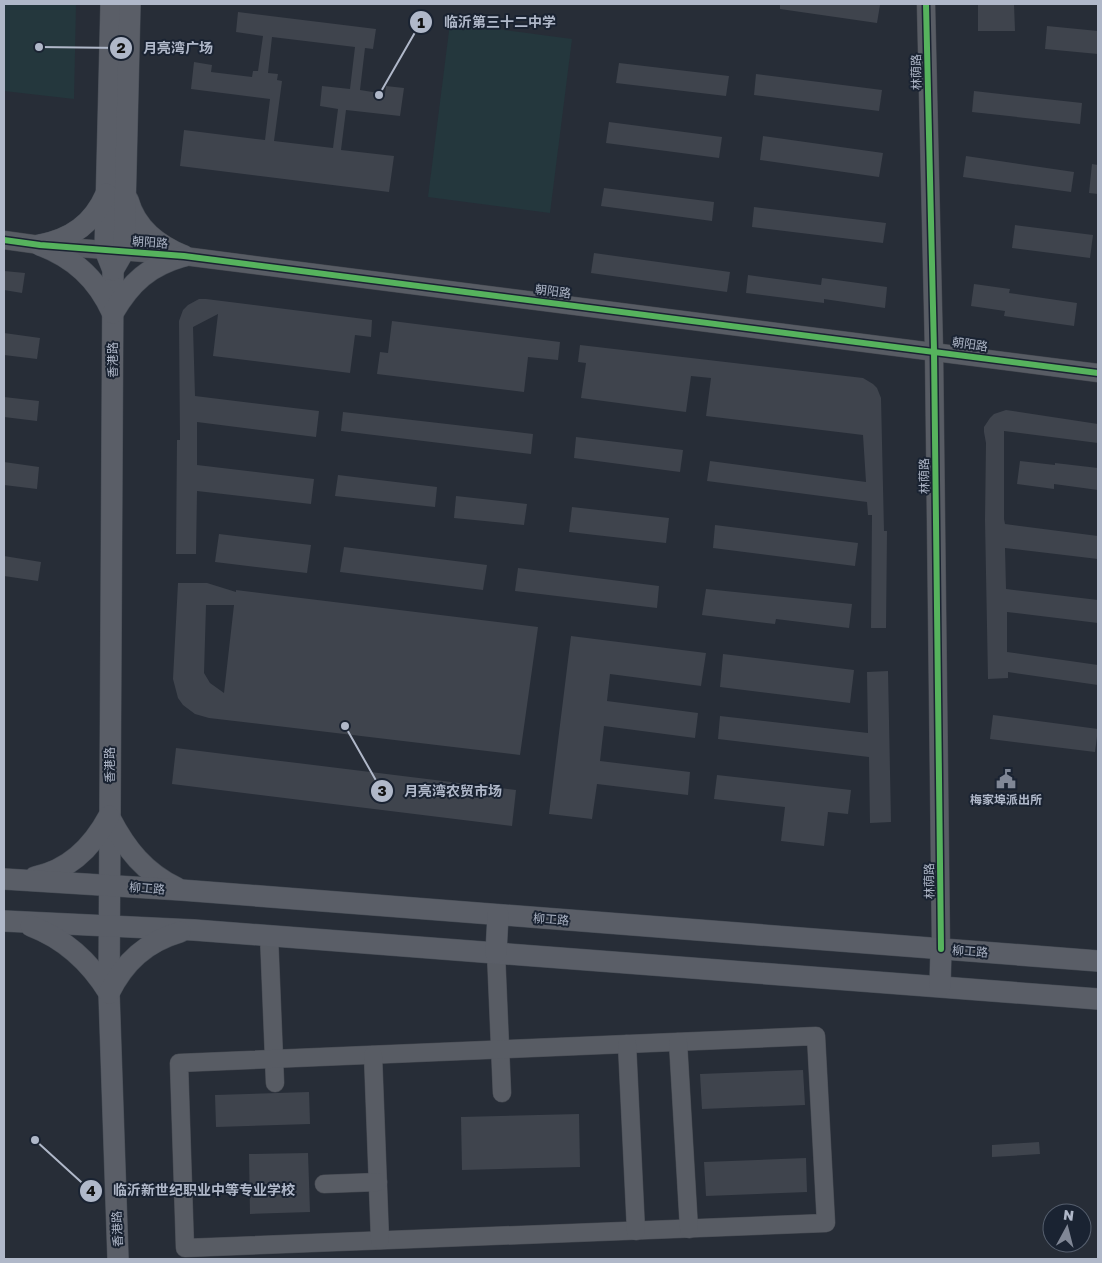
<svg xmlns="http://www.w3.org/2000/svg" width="1102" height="1263" font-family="'Golos Text','Noto Sans SC',sans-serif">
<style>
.green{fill:#24373d}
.building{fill:#3f444d;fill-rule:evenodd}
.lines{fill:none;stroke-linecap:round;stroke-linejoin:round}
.minor-casing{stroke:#444850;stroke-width:19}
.major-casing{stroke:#444a53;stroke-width:22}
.minor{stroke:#585c64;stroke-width:18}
.major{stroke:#5a5e67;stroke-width:21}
.cycleway-casing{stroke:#1a2332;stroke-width:9}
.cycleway{stroke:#56b35d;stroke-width:6}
.labels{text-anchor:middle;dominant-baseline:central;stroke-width:4;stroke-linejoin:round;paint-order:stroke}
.street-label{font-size:12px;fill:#b0b8c9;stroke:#1a2332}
.poi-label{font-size:12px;font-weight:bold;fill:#b0b8c9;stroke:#1a2332}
.leader{fill:none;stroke:#b0b8c9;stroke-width:2}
.callout-dot{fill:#b0b8c9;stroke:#1a2332;stroke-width:2}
.mark-label{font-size:15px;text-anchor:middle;font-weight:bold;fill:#111}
.callout-label{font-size:14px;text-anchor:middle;font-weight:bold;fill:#b0b8c9;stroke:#1a2332;stroke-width:4;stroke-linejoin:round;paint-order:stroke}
</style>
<rect width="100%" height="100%" fill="#272d37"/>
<g class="green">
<path d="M 4,4 L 76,4 L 74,99 L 4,91 Z"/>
<path d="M 450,23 L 572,39 L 550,213 L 428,197 Z"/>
</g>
<g class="building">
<path d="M 780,4 L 872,4 L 880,5 L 877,23 L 780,9 Z"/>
<path d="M 978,4 L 1014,4 L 1015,31 L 978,31 Z"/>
<path d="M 238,12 L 376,29 L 373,49 L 365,48 L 360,90 L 385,94 L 386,86 L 404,88 L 400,116 L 346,110 L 341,150 L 394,156 L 389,192 L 180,166 L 184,130 L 265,140 L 270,99 L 191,89 L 194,62 L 212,65 L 211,72 L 252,77 L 253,71 L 258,71 L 263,36 L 236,32 ZM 272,37 L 355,47 L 350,89 L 322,86 L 320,106 L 338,109 L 333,148 L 274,141 L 282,81 L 277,80 L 278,74 L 268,73 Z"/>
<path d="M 1047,26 L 1098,31 L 1098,54 L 1045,49 Z"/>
<path d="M 619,63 L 729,76 L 726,96 L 616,83 Z"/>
<path d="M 756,74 L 882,90 L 879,111 L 754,95 Z"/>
<path d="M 974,91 L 1082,103 L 1080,124 L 972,112 Z"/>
<path d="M 609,122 L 722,137 L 719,158 L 606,143 Z"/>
<path d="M 763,136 L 883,153 L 879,177 L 760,160 Z"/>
<path d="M 966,156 L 1074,172 L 1071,192 L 963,177 Z"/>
<path d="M 1092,164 L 1098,165 L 1098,194 L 1089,193 Z"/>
<path d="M 604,188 L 714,202 L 712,221 L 601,206 Z"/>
<path d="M 754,207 L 886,223 L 883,243 L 752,227 Z"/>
<path d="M 1015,225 L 1093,235 L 1090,258 L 1012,248 Z"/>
<path d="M 594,253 L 730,272 L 727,292 L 591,273 Z"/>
<path d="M 4,271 L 25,273 L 22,293 L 4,290 Z"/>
<path d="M 748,275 L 821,285 L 822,278 L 887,287 L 885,308 L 824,299 L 824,303 L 746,293 Z"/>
<path d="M 974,284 L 1010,289 L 1009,293 L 1077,303 L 1074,326 L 1004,316 L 1005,311 L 971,306 Z"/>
<path d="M 199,299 L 206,299 L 372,320 L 371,337 L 355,335 L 350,373 L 213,356 L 218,314 L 193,327 L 195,396 L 319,411 L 316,437 L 197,422 L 197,465 L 314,479 L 311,504 L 197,491 L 196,554 L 176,554 L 177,440 L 180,440 L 179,321 L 183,310 L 188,305 Z"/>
<path d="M 392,321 L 560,342 L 558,360 L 528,357 L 524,392 L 377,374 L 380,352 L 388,353 Z"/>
<path d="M 4,333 L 40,338 L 37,359 L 4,355 Z"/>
<path d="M 580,345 L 863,378 L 873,384 L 877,388 L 881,398 L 884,531 L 887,531 L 886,628 L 871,628 L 872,515 L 868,515 L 867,502 L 707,481 L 710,461 L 866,482 L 863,435 L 706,416 L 711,378 L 691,376 L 686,412 L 581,398 L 586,363 L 578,362 Z"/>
<path d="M 4,397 L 39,401 L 37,421 L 4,417 Z"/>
<path d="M 1006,410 L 1098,424 L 1098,443 L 1004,431 L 1004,519 L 1005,524 L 1098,536 L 1098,559 L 1005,548 L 1006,589 L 1098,600 L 1098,623 L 1007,612 L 1007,652 L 1098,665 L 1098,685 L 1008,672 L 1008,678 L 988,679 L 985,520 L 986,443 L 984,432 L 984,427 L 990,418 L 994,414 Z"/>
<path d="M 343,412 L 533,434 L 531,454 L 341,431 Z"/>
<path d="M 576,437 L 683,450 L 680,472 L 574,458 Z"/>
<path d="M 1020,461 L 1055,465 L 1055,463 L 1098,468 L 1098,490 L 1054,484 L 1054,489 L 1017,484 Z"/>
<path d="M 4,462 L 39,467 L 37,489 L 4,485 Z"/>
<path d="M 338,475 L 437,487 L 435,507 L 335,496 Z"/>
<path d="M 456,496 L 527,504 L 524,525 L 454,518 Z"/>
<path d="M 572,507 L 669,518 L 666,543 L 569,532 Z"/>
<path d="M 715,525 L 858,543 L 855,566 L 713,548 Z"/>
<path d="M 219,534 L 311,545 L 307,573 L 215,562 Z"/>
<path d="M 344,547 L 487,565 L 483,590 L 340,572 Z"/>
<path d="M 4,556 L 41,562 L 38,581 L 4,576 Z"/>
<path d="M 518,568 L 659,586 L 657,608 L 515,591 Z"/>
<path d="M 178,583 L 207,583 L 236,592 L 236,590 L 538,627 L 520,755 L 209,718 L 195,714 L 183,705 L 178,698 L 173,679 ZM 206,605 L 234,605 L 224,693 L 210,683 L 204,673 Z"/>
<path d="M 706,589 L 852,604 L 849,628 L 776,619 L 775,624 L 702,615 Z"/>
<path d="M 571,636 L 706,653 L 701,686 L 610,674 L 607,701 L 698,713 L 695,738 L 604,726 L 600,761 L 690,772 L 688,795 L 597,784 L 592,819 L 549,814 Z"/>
<path d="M 723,654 L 854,670 L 850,703 L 720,687 Z"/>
<path d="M 888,671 L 891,822 L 870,823 L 869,757 L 718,739 L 720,716 L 868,733 L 867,672 Z"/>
<path d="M 993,715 L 1098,729 L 1095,752 L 990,739 Z"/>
<path d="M 176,748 L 516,790 L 512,826 L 172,784 Z"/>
<path d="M 717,775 L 851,790 L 848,814 L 828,812 L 824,846 L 781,841 L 785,807 L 714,799 Z"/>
<path d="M 803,1070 L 805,1105 L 702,1109 L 700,1074 Z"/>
<path d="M 309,1092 L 310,1124 L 216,1127 L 215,1095 Z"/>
<path d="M 579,1114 L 580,1167 L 462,1170 L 461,1117 Z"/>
<path d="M 1039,1142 L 1040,1154 L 992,1157 L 992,1145 Z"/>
<path d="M 308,1153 L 310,1212 L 250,1214 L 249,1154 Z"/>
<path d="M 806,1158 L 807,1192 L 706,1196 L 704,1162 Z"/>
</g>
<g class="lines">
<defs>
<g id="minor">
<path d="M 926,4 L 934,351 L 941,949"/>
<path d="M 4,240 L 40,245 L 184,256 L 1098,373"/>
<path d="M 269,935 L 275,1083"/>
<path d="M 496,953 L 502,1093"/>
<path d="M 816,1036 L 826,1223 L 185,1248 L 179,1063 Z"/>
<path d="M 678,1042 L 689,1229"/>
<path d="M 627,1044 L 636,1231"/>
<path d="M 373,1055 L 380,1240"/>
<path d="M 324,1184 L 378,1182"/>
</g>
<g id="major">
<path d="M 111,4 L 105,250 L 113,270 L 109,993 L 118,1259"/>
<path d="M 128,200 C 136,229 158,245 184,256"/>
<path d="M 40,245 C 74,258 97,279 112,312"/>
<path d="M 40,245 C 71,239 93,224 106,194"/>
<path d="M 113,270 L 124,251 L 130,4"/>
<path d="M 113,313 C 131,282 149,266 184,256"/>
<path d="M 110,818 C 126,849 145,873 177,888"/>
<path d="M 35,877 C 70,870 93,846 109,816"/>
<path d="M 4,879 L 181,890 L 1098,961"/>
<path d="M 4,921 L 194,930 L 1098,999"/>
<path d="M 31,926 C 65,939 90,962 109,993"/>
<path d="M 496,953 L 498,915"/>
<path d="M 940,986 L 941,949"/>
<path d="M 109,993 C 124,962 146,942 180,932"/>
</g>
</defs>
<use href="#minor" class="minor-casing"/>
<use href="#major" class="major-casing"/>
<use href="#minor" class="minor"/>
<use href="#major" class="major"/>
<defs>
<g id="cycleway">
<path d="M 926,4 L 934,351 L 941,949"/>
<path d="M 4,240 L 40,245 L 184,256 L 1098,373"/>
</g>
</defs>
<use href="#cycleway" class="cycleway-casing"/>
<use href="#cycleway" class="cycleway"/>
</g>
<defs>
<symbol id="civic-bare" viewBox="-9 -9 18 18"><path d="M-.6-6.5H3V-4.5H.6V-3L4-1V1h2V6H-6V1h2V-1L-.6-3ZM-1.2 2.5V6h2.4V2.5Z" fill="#808796" stroke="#1a2332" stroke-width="2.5" paint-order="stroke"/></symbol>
</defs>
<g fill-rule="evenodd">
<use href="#civic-bare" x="992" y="765" width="28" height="28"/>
</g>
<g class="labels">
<g class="street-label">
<text transform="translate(916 72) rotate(-91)">林荫路</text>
<text transform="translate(150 242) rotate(4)">朝阳路</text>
<text transform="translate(553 291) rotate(7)">朝阳路</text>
<text transform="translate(970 344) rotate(8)">朝阳路</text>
<text transform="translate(112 360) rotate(-90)">香港路</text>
<text transform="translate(924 476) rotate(-91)">林荫路</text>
<text transform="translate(109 765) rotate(-90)">香港路</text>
<text transform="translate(929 881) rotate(-91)">林荫路</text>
<text transform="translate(147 888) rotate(4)">柳工路</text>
<text transform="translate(551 919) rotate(4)">柳工路</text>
<text transform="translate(970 951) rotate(4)">柳工路</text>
<text transform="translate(117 1229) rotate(-92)">香港路</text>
</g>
<g class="poi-label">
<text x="1006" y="799">梅家埠派出所</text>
</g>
</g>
<path class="leader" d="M379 95L421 22M39 47L121 48M345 726L382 791M35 1140L91 1191"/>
<g class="callout-dot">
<circle cx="379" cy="95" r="5"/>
<circle cx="39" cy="47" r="5"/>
<circle cx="345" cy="726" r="5"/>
<circle cx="35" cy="1140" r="5"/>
<circle cx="421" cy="22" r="12"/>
<circle cx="121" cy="48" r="12"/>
<circle cx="382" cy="791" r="12"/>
<circle cx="91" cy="1191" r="12"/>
</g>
<g class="mark-label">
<text x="421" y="28">1</text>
<text x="121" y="53">2</text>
<text x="382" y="796">3</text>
<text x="91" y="1196">4</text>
</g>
<g class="callout-label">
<text x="500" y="27">临沂第三十二中学</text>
<text x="178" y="53">月亮湾广场</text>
<text x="453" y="796">月亮湾农贸市场</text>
<text x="204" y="1195">临沂新世纪职业中等专业学校</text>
</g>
<rect width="1102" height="1263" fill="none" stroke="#b0b8c9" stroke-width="10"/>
<g transform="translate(1067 1228) rotate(7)"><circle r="24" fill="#1a2332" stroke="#565f6e"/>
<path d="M0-4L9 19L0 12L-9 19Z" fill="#808796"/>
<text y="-8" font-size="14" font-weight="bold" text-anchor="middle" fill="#b0b8c9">N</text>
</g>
</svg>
